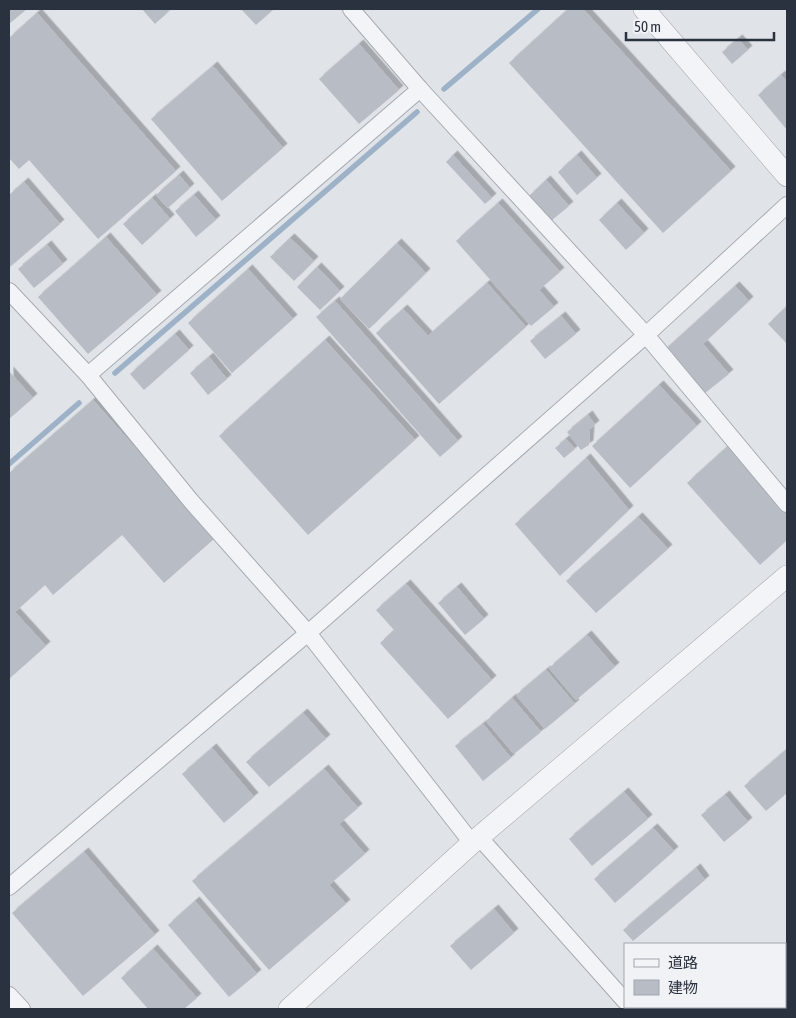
<svg xmlns="http://www.w3.org/2000/svg" width="796" height="1018" font-family="'Asap Condensed','Noto Sans JP',sans-serif">
<style>
.lines{fill:none;stroke-linecap:round;stroke-linejoin:round}
.stream{stroke:#9db1c7;stroke-width:5.5}
.building{fill:#b8bdc5;filter:url(#shadow)}
.minor-casing{stroke:#a6abb3;stroke-width:18}
.tertiary-casing{stroke:#a6abb3;stroke-width:22}
.minor{stroke:#f3f4f7;stroke-width:16}
.tertiary{stroke:#f3f4f7;stroke-width:21}
</style>
<defs>
<filter id="shadow"><feDropShadow dx="4.5" dy="-4.5" stdDeviation="0" flood-color="#0004"/></filter>
</defs>
<rect width="100%" height="100%" fill="#e0e4e9"/>
<g class="lines">
<g class="stream">
<path d="M 444,89 L 538,9"/>
<path d="M 115,373 L 417,112"/>
<path d="M 9,464 L 79,403"/>
</g>
</g>
<g class="building">
<path d="M 9,9 L 27,9 L 9,24 Z"/>
<path d="M 142,9 L 167,9 L 169,11 L 155,24 Z"/>
<path d="M 241,9 L 274,9 L 256,25 Z"/>
<path d="M 568,9 L 583,9 L 731,171 L 663,233 L 509,63 Z"/>
<path d="M 37,13 L 176,171 L 98,239 L 29,160 L 19,169 L 9,158 L 9,38 Z"/>
<path d="M 738,39 L 748,50 L 732,64 L 722,52 Z"/>
<path d="M 359,44 L 399,90 L 359,124 L 319,79 Z"/>
<path d="M 213,66 L 283,148 L 222,201 L 151,119 Z"/>
<path d="M 781,75 L 787,82 L 787,130 L 758,95 Z"/>
<path d="M 453,155 L 492,198 L 485,204 L 446,162 Z"/>
<path d="M 577,155 L 597,178 L 577,195 L 558,172 Z"/>
<path d="M 179,175 L 190,188 L 168,208 L 156,195 Z"/>
<path d="M 546,180 L 569,206 L 551,221 L 529,196 Z"/>
<path d="M 24,182 L 60,224 L 10,267 L 9,265 L 9,195 Z"/>
<path d="M 194,195 L 216,220 L 196,237 L 175,211 Z"/>
<path d="M 152,198 L 170,219 L 142,245 L 123,224 Z"/>
<path d="M 498,203 L 560,272 L 539,290 L 554,307 L 531,326 L 456,241 Z"/>
<path d="M 617,203 L 644,233 L 626,250 L 599,220 Z"/>
<path d="M 106,237 L 157,295 L 88,354 L 38,297 Z"/>
<path d="M 290,238 L 314,261 L 294,281 L 270,257 Z"/>
<path d="M 397,243 L 426,273 L 369,329 L 340,299 Z"/>
<path d="M 47,245 L 63,264 L 34,288 L 18,269 Z"/>
<path d="M 317,267 L 340,291 L 320,310 L 297,287 Z"/>
<path d="M 248,269 L 293,319 L 232,373 L 188,323 Z"/>
<path d="M 487,283 L 526,327 L 439,404 L 376,333 L 403,309 L 428,336 Z"/>
<path d="M 735,286 L 749,301 L 703,344 L 729,374 L 695,401 L 656,358 Z"/>
<path d="M 335,301 L 458,441 L 440,457 L 316,317 Z"/>
<path d="M 787,306 L 787,344 L 768,324 Z"/>
<path d="M 561,316 L 576,334 L 545,359 L 530,341 Z"/>
<path d="M 175,334 L 189,350 L 144,390 L 130,374 Z"/>
<path d="M 325,340 L 415,440 L 308,535 L 219,436 Z"/>
<path d="M 209,357 L 227,379 L 208,395 L 190,373 Z"/>
<path d="M 9,371 L 33,398 L 9,419 Z"/>
<path d="M 659,385 L 697,426 L 630,488 L 592,446 Z"/>
<path d="M 93,400 L 215,538 L 164,583 L 122,535 L 53,595 L 45,585 L 15,612 L 46,646 L 9,679 L 9,473 Z"/>
<path d="M 588,415 L 595,425 L 590,429 L 589,445 L 581,450 L 567,432 Z"/>
<path d="M 566,439 L 575,449 L 564,458 L 555,448 Z"/>
<path d="M 729,445 L 787,511 L 787,540 L 760,565 L 687,483 Z"/>
<path d="M 586,458 L 629,510 L 560,576 L 515,524 Z"/>
<path d="M 638,517 L 668,549 L 596,613 L 566,581 Z"/>
<path d="M 406,584 L 492,680 L 448,719 L 380,643 L 394,630 L 376,610 Z"/>
<path d="M 457,587 L 484,619 L 465,635 L 438,603 Z"/>
<path d="M 587,635 L 615,667 L 576,700 L 549,668 Z"/>
<path d="M 546,670 L 575,704 L 545,729 L 516,695 Z"/>
<path d="M 512,698 L 541,732 L 514,754 L 486,721 Z"/>
<path d="M 303,713 L 326,739 L 269,787 L 246,762 Z"/>
<path d="M 483,724 L 511,758 L 483,781 L 455,746 Z"/>
<path d="M 212,748 L 254,797 L 224,823 L 182,774 Z"/>
<path d="M 787,749 L 787,793 L 766,811 L 744,786 Z"/>
<path d="M 324,769 L 358,808 L 339,824 L 365,854 L 329,885 L 346,904 L 269,970 L 192,881 Z"/>
<path d="M 624,792 L 648,819 L 592,866 L 569,839 Z"/>
<path d="M 725,795 L 748,822 L 724,842 L 701,815 Z"/>
<path d="M 653,828 L 674,851 L 615,903 L 594,879 Z"/>
<path d="M 84,852 L 155,935 L 83,996 L 12,913 Z"/>
<path d="M 696,868 L 705,880 L 633,941 L 623,930 Z"/>
<path d="M 195,901 L 257,974 L 229,997 L 168,925 Z"/>
<path d="M 494,909 L 514,933 L 471,970 L 450,946 Z"/>
<path d="M 153,949 L 197,998 L 184,1009 L 148,1009 L 121,978 Z"/>
</g>
<g class="lines">
<defs>
<g id="minor">
<path d="M 351,9 L 420,89 L 646,335 L 787,504"/>
<path d="M 9,291 L 88,375 L 191,501 L 308,633 L 472,843"/>
<path d="M 88,375 L 420,89"/>
<path d="M 479,837 L 625,1001"/>
<path d="M 9,887 L 308,633 L 646,335 L 787,205"/>
<path d="M 9,995 L 22,1009"/>
</g>
<g id="tertiary">
<path d="M 644,9 L 787,176"/>
<path d="M 289,1009 L 472,843 L 787,576"/>
</g>
</defs>
<use href="#minor" class="minor-casing"/>
<use href="#tertiary" class="tertiary-casing"/>
<use href="#minor" class="minor"/>
<use href="#tertiary" class="tertiary"/>
</g>
<rect width="796" height="1018" fill="none" stroke="#2a323f" stroke-width="20"/>
<rect x="624" y="943" width="162" height="65" fill="#f0f2f6" stroke="#a1a5ad"/>
<rect x="634" y="959" width="25" height="8" fill="#f3f4f7" stroke="#a1a5ad"/>
<text x="668" y="968" font-size="15" fill="#2a323f">道路</text>
<rect x="634" y="980" width="25" height="15" fill="#b8bdc5" stroke="#a1a5ad"/>
<text x="668" y="993" font-size="15" fill="#2a323f">建物</text>
<path d="M626 32v8h148v-8" fill="none" stroke="#2a323f" stroke-width="2.5"/>
<text x="634" y="32" font-size="15" fill="#2a323f" stroke="#f0f2f6" stroke-width="4" paint-order="stroke">50 m</text>
</svg>
